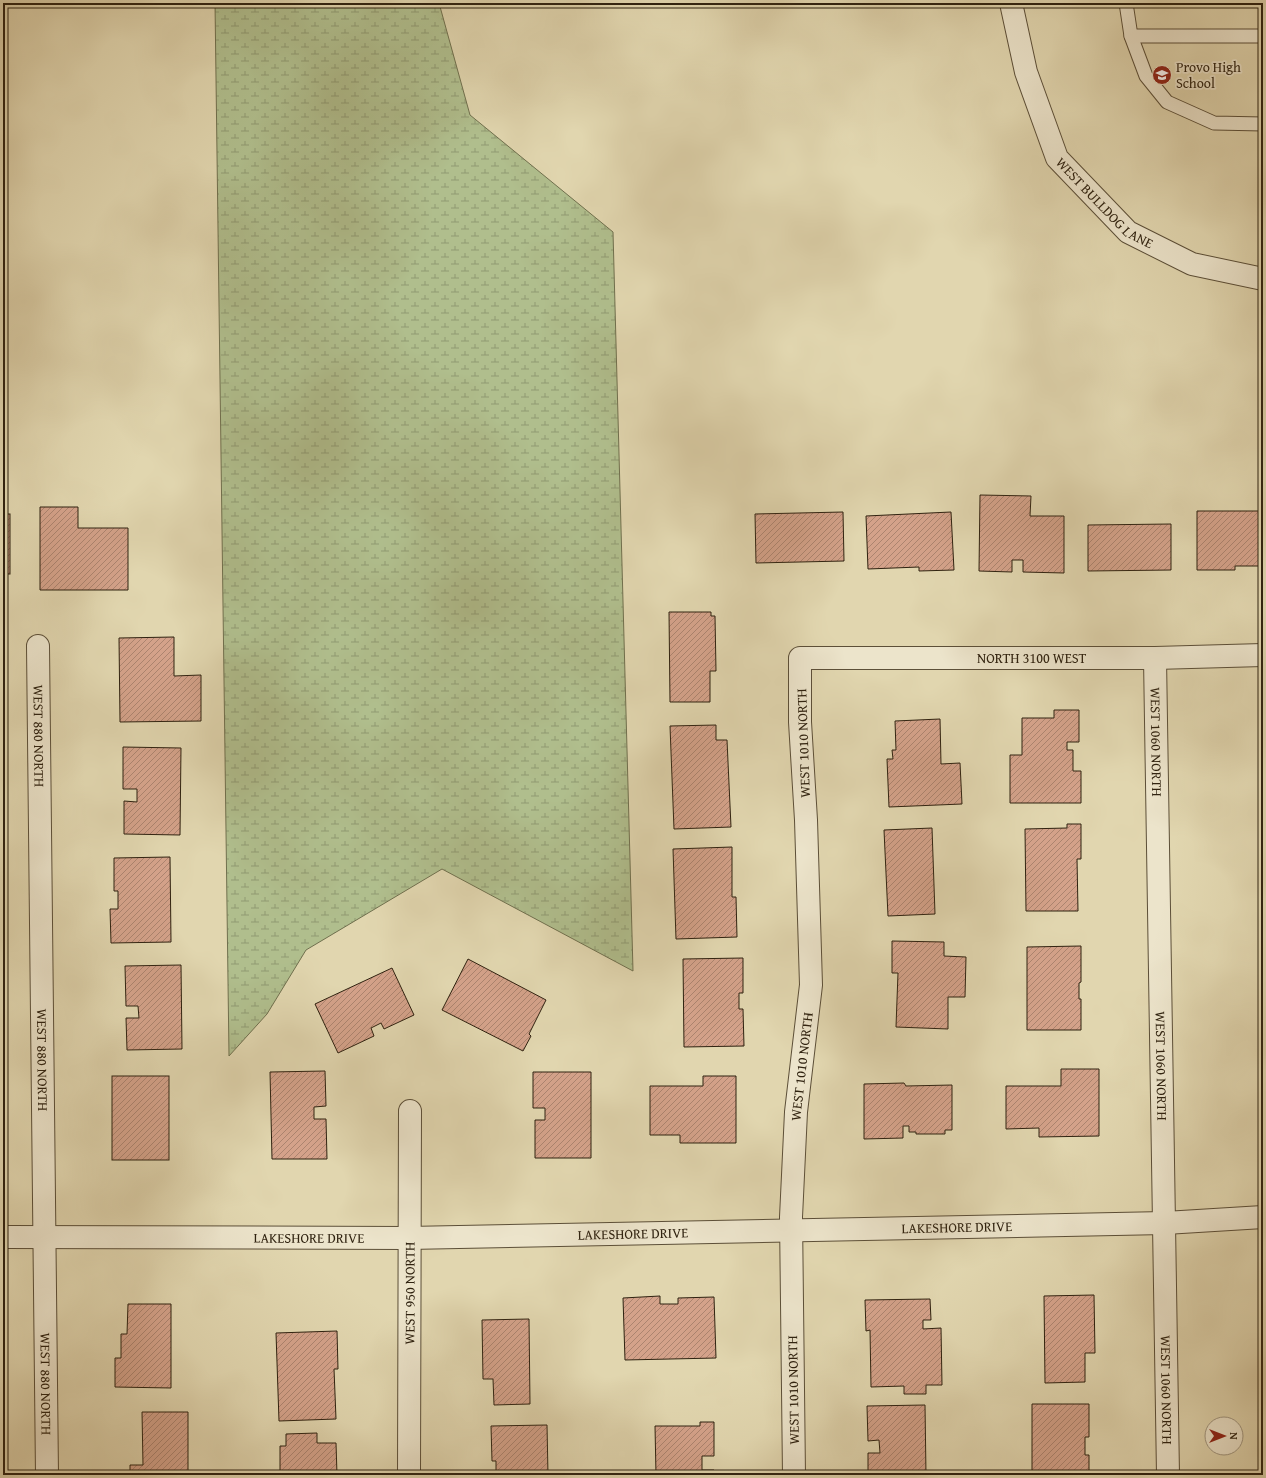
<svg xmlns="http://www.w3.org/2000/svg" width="1266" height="1478" font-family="'Gentium Book Plus',serif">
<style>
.wetland{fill:url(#wetland-marsh);stroke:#70704e}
.building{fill:url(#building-hatch);stroke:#2f2210}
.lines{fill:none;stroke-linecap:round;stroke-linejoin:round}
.service-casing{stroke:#5c4f38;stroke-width:15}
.minor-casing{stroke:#5c4f38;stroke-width:24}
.tertiary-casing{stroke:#5c4f38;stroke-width:24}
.service{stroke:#ece4cb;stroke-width:13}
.minor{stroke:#ece4cb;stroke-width:22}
.tertiary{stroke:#ece4cb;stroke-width:22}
.labels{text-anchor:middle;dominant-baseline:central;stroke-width:3.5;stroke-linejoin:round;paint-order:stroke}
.poi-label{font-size:14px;fill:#2f2210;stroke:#ece4cb;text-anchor:start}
.street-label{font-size:14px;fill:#2f2210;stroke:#ece4cb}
</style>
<defs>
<pattern id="wetland-marsh" width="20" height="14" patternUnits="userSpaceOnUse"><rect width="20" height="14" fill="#b0be8d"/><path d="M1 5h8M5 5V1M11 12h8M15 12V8" fill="none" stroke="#909a72"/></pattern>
<pattern id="building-hatch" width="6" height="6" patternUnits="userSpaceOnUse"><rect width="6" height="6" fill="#d4a28a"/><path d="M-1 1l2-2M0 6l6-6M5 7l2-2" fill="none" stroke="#ac846f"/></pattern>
</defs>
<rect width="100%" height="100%" fill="#e1d6af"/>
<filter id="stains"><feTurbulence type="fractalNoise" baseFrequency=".005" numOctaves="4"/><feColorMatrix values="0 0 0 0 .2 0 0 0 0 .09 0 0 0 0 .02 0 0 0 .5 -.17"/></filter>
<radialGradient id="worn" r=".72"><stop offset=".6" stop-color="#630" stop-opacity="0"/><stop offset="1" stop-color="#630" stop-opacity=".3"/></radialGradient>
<path class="wetland" d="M 215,3 L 439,3 L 470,115 L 613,232 L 633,971 L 442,869 L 306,950 L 267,1014 L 229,1056 Z"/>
<g class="building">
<path d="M 980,495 L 1031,496 L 1030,516 L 1064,516 L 1064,573 L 1023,572 L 1023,560 L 1012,560 L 1012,572 L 979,571 Z"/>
<path d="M 40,507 L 78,507 L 78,528 L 128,528 L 128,590 L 40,590 Z"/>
<path d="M 1197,511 L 1263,511 L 1263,566 L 1235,566 L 1235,570 L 1197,570 Z"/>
<path d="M 843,512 L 844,561 L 756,563 L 755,514 Z"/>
<path d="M 951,512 L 954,570 L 919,571 L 919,567 L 868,569 L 866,516 Z"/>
<rect x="3" y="514" width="7" height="60"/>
<path d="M 1171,524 L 1171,570 L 1088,571 L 1088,525 Z"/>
<path d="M 669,612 L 711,612 L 711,616 L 715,616 L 716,671 L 710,671 L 710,702 L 670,702 Z"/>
<path d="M 174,637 L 174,676 L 201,675 L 201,721 L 120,722 L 119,638 Z"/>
<path d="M 1054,710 L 1079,710 L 1079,742 L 1067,742 L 1067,750 L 1073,750 L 1073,771 L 1081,771 L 1081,803 L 1010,803 L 1010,755 L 1022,755 L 1022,718 L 1054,718 Z"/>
<path d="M 940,719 L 941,764 L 960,763 L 962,804 L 889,807 L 887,759 L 893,759 L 892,750 L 896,750 L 895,721 Z"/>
<path d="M 716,725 L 716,740 L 727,740 L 731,827 L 674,829 L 670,726 Z"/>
<path d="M 123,747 L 181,748 L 180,835 L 124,834 L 124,801 L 137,802 L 137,789 L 123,789 Z"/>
<path d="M 1067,824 L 1081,824 L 1081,859 L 1077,859 L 1078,911 L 1026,911 L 1025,829 L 1067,828 Z"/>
<path d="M 932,828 L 935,914 L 888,916 L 884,830 Z"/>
<path d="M 732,847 L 732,897 L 736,897 L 737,937 L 676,939 L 673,849 Z"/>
<path d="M 170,857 L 171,942 L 111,943 L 110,909 L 118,909 L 118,891 L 114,891 L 114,858 Z"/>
<path d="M 892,941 L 944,942 L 944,956 L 966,957 L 965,997 L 948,997 L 948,1029 L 896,1027 L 898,973 L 892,973 Z"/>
<path d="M 1081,946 L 1081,982 L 1079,983 L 1079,999 L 1081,999 L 1081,1030 L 1027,1030 L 1027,947 Z"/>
<path d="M 743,958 L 743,993 L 739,993 L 739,1009 L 743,1009 L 744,1046 L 684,1047 L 683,959 Z"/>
<path d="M 468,959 L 546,1000 L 529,1034 L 531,1036 L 523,1051 L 442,1010 Z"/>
<path d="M 181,965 L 182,1049 L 127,1050 L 126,1018 L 139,1018 L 138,1006 L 126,1006 L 125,966 Z"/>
<path d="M 392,968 L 414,1015 L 384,1029 L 381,1023 L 371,1028 L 374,1036 L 338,1053 L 315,1004 Z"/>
<path d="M 1061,1069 L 1099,1069 L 1099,1136 L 1039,1137 L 1039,1128 L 1006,1129 L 1006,1086 L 1061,1086 Z"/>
<path d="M 325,1071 L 326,1106 L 314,1107 L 314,1119 L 326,1119 L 327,1159 L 272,1159 L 270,1072 Z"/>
<path d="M 533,1072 L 591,1072 L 591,1158 L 535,1158 L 535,1120 L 545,1120 L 545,1108 L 533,1108 Z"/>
<rect x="112" y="1076" width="57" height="84"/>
<path d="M 703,1076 L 736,1076 L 736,1143 L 680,1143 L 680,1135 L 650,1135 L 650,1086 L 703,1086 Z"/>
<path d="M 904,1083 L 906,1086 L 952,1085 L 952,1130 L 945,1130 L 945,1134 L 916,1134 L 916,1132 L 909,1132 L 909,1126 L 903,1126 L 903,1138 L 864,1139 L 864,1084 Z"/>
<path d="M 1094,1295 L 1095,1353 L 1085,1353 L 1085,1382 L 1045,1383 L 1044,1296 Z"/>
<path d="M 660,1296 L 660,1304 L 678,1304 L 678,1298 L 714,1297 L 716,1358 L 625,1360 L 623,1298 Z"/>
<path d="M 930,1299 L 931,1320 L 923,1320 L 923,1329 L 941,1328 L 942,1385 L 926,1385 L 926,1394 L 904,1394 L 904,1386 L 871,1387 L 870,1330 L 866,1331 L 865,1300 Z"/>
<path d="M 128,1304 L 171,1304 L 171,1388 L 115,1387 L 115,1358 L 121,1358 L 121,1334 L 127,1334 Z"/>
<path d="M 529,1319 L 530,1404 L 494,1405 L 493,1379 L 483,1379 L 482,1320 Z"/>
<path d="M 337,1331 L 338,1369 L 334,1369 L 336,1419 L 279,1421 L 276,1333 Z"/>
<path d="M 1032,1404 L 1089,1404 L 1089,1437 L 1085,1437 L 1085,1455 L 1089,1455 L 1089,1475 L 1032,1475 Z"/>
<path d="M 925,1405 L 926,1475 L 868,1475 L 868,1453 L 880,1453 L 879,1440 L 868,1441 L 867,1406 Z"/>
<path d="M 142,1412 L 188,1412 L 188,1475 L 130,1475 L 130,1465 L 143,1465 Z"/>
<path d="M 700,1422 L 714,1422 L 714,1456 L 702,1456 L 702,1470 L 714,1470 L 714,1475 L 656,1475 L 655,1426 L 700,1426 Z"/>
<path d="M 547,1425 L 548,1475 L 496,1475 L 496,1461 L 492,1461 L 491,1426 Z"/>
<path d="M 317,1433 L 317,1443 L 336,1443 L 337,1475 L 280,1475 L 280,1446 L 286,1446 L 286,1434 Z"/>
</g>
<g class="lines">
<defs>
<g id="service">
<path d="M 1126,3 L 1131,36 L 1146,76 L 1167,102 L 1214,123 L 1263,124"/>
<path d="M 1131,36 L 1263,36"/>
</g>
<g id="minor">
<path id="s1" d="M 38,646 L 47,1475"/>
<path id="s2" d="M 1155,658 L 1168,1475"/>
<path id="s3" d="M 409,1475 L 410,1111"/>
<path id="s4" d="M 794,1475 L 791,1217 L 796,1112 L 811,985 L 806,820 L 800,722 L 800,658 L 1155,658 L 1263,655"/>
</g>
<g id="tertiary">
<path id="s5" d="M 1011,3 L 1026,72 L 1057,158 L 1128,232 L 1192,264 L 1263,279"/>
<path id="s6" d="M 3,1237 L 408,1238 L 1165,1223 L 1263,1217"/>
</g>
</defs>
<use href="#service" class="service-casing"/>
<use href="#minor" class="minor-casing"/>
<use href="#tertiary" class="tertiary-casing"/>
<use href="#service" class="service"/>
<use href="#minor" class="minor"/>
<use href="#tertiary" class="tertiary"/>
</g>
<defs>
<symbol id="school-disc" viewBox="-11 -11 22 22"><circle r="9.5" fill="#8f2418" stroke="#ece4cb"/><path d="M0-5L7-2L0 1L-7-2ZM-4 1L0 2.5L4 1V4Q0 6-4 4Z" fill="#fff"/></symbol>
</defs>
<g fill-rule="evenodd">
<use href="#school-disc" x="1151" y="64" width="22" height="22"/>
</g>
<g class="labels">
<g class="poi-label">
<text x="1176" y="67">Provo High<tspan x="1176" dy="16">School</tspan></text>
</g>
<g class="street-label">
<text stroke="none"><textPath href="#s5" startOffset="228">WEST BULLDOG LANE</textPath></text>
<text stroke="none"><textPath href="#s4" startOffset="1050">NORTH 3100 WEST</textPath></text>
<text stroke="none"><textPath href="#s1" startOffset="90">WEST 880 NORTH</textPath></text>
<text stroke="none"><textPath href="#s2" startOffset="84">WEST 1060 NORTH</textPath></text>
<text transform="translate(803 743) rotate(-92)">WEST 1010 NORTH</text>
<text stroke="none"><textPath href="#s1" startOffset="414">WEST 880 NORTH</textPath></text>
<text stroke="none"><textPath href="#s4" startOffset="409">WEST 1010 NORTH</textPath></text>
<text stroke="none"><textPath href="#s2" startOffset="408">WEST 1060 NORTH</textPath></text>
<text stroke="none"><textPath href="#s6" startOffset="954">LAKESHORE DRIVE</textPath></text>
<text stroke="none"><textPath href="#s6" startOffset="630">LAKESHORE DRIVE</textPath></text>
<text stroke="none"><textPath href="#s6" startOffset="306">LAKESHORE DRIVE</textPath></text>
<text stroke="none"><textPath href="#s3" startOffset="182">WEST 950 NORTH</textPath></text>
<text stroke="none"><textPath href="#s1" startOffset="738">WEST 880 NORTH</textPath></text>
<text transform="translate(793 1390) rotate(-91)">WEST 1010 NORTH</text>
<text stroke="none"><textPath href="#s2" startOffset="732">WEST 1060 NORTH</textPath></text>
</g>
</g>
<rect width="1266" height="1478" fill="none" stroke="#e1d6af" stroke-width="16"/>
<rect x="4" y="4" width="1258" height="1470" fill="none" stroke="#2f2210" stroke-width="2"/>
<rect x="8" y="8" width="1250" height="1462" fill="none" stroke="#2f2210"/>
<g transform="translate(1224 1436) rotate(90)"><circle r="19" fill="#ece4cb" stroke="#a09680"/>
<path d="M0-3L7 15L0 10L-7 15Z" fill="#8f2418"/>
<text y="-6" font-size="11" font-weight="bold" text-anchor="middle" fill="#2f2210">N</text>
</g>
<rect width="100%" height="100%" filter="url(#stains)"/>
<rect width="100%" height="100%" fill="url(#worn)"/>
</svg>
